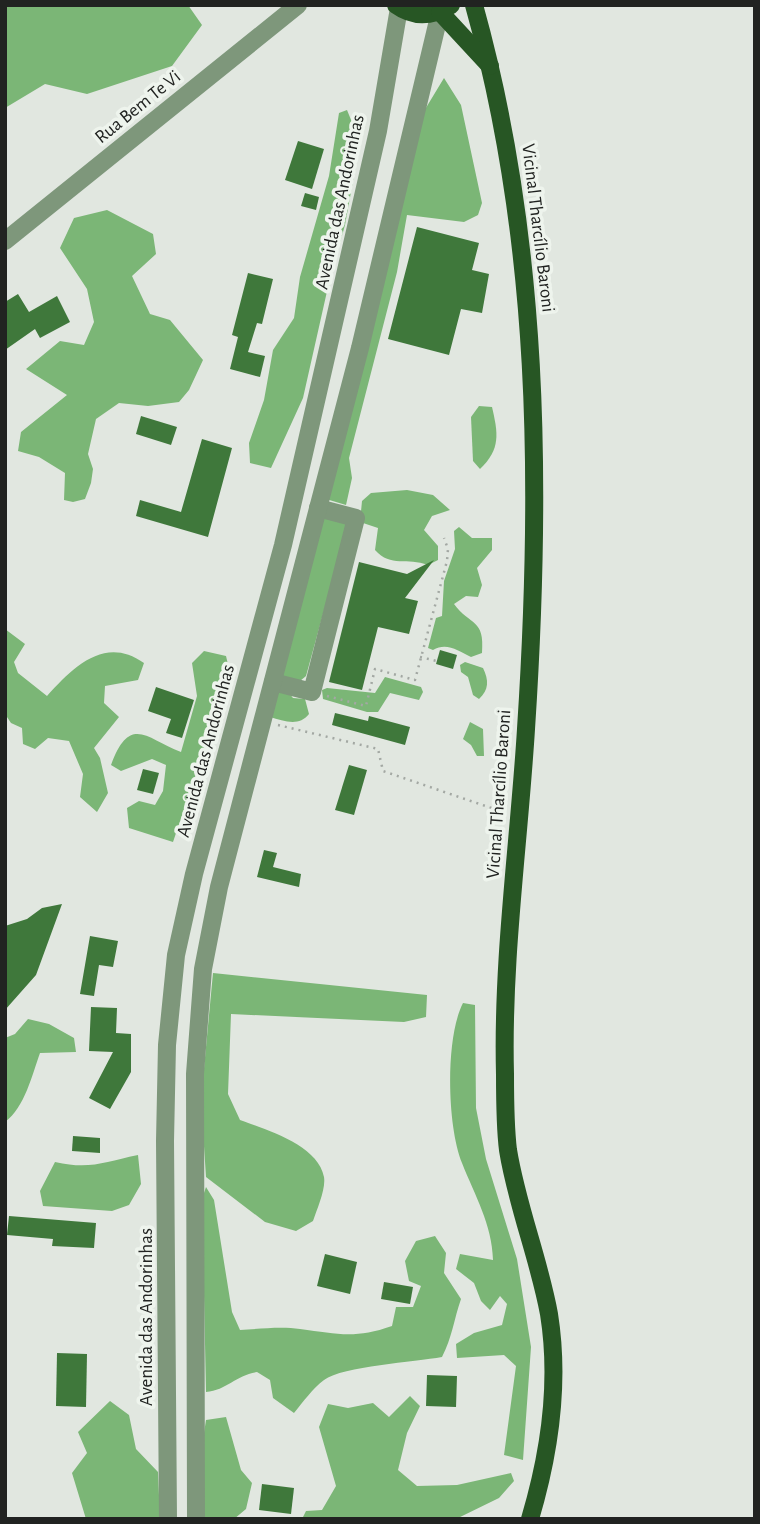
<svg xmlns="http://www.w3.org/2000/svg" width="760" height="1524" font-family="'Alegreya Sans',sans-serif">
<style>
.forest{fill:#7bb676}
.building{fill:#3f783b}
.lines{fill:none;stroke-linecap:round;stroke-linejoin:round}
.path{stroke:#a3a8a3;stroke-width:2.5;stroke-dasharray:2 5;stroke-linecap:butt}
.minor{stroke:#7e977b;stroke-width:18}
.major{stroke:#275624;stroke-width:18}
.labels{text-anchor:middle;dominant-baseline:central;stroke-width:7;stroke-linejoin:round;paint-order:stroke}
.street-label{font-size:19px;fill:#212321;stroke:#eef4ed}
</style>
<rect width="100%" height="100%" fill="#e1e7e0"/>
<g class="forest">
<path d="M 5,5 L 188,5 L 202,25 L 172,66 L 87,94 L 45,84 L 5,108 Z"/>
<path d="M 444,78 L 461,105 L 482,203 L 478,215 L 464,222 L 407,215 L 397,272 L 349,458 L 352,478 L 346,505 L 326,499 L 421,116 Z"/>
<path d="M 347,110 L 360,142 L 345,225 L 330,278 L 303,398 L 271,468 L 250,463 L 249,443 L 264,400 L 273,350 L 294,318 L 300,277 L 329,176 L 339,113 Z"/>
<path d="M 107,210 L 153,234 L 156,254 L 132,276 L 150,314 L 170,320 L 203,360 L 189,390 L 179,402 L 148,406 L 119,403 L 96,419 L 88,454 L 93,469 L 91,483 L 85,499 L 73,502 L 64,500 L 65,473 L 39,457 L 18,451 L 21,432 L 67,395 L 26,369 L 60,341 L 84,345 L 94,322 L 87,289 L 60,248 L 74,218 Z"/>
<path d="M 479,406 L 492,407 C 498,433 501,449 480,469 L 473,461 L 471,417 Z"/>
<path d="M 407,490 L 433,495 L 450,510 L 432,516 L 424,530 L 438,546 L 438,560 L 428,565 C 407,557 391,568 375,550 L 378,528 L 360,522 L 362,501 L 371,493 Z"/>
<path d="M 329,516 L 348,523 L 306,676 L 300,681 L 279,678 L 319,522 Z"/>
<path d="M 459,527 L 472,538 L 492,538 L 492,550 L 477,568 L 482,585 L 478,597 L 466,596 L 454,604 C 470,626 485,618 482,653 L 471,657 C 458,651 447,642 433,650 L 428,648 L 436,618 L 442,616 L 444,581 L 455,549 L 454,531 Z"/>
<path d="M 5,629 L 25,644 L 14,662 L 18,673 L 47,696 C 73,667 105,635 144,663 L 138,680 L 105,686 L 104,703 L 119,717 L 94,748 L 100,758 L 108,793 L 97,812 L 80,797 L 83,774 L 69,741 L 48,738 L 35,749 L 23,744 L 22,728 L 11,723 L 5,714 Z"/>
<path d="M 204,651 L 226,656 L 230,673 L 173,842 L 129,828 L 127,808 L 139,801 L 155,805 L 163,791 L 166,765 L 152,759 L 121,771 L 111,765 C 130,713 147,739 181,752 L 197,696 L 192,663 Z"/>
<path d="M 465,662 L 483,668 C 489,680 489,690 479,699 L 473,695 L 468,677 L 461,672 L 460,665 Z"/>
<path d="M 385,677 L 421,687 L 423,692 L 419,700 L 390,693 L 378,712 L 367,712 L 323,699 L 322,690 L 327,688 L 375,693 Z"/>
<path d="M 275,690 L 288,692 L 293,698 L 305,699 L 309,714 C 299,727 284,721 270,717 Z"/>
<path d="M 470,722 L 483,729 L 484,756 L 477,756 L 471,745 L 463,739 Z"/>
<path d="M 213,973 L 427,995 L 426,1017 L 404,1022 L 231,1014 L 228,1094 L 240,1120 C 267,1130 318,1145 324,1177 C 326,1189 317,1209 313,1221 L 296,1231 L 265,1222 L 206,1177 L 201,1100 Z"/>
<path d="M 463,1003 L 475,1005 L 476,1108 L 486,1159 L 517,1259 L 531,1347 L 523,1460 L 504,1455 L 516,1366 L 504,1355 L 457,1358 L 456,1344 L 474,1333 L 502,1325 L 507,1304 L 500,1296 L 490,1310 L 481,1301 L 474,1283 L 456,1269 L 460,1254 L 493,1260 C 492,1224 475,1196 462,1163 C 447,1126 445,1038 463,1003 Z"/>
<path d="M 28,1019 L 49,1024 L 74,1038 L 76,1052 L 40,1053 C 32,1075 25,1107 5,1122 L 5,1038 L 15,1034 Z"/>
<path d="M 138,1155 L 141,1184 L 129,1205 L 112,1211 L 43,1206 L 40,1191 L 55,1162 C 90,1170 104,1162 138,1155 Z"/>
<path d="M 206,1187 L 214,1200 L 232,1312 L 240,1330 C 259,1329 281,1326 300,1329 C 338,1334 355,1339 392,1326 L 396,1307 L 413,1307 L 421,1286 L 409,1281 L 405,1261 L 416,1241 L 435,1236 L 446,1253 L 444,1273 L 461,1299 C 454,1319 452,1338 442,1357 C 415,1362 343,1366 324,1380 C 313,1388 303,1402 294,1413 L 273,1398 L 270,1380 L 257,1372 C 236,1375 227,1390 206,1392 L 202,1199 Z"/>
<path d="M 410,1396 L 420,1406 L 407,1433 L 398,1470 L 417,1486 L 457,1485 L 511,1473 L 514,1481 L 499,1498 L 456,1519 L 302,1519 L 306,1511 L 322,1510 L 336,1486 L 319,1427 L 328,1404 L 348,1408 L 373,1403 L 389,1417 Z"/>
<path d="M 110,1401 L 129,1415 L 136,1449 L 158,1472 L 160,1519 L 86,1519 L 72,1473 L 87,1453 L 78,1432 Z"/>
<path d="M 226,1417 L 241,1470 L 252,1483 L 246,1509 L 234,1519 L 203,1519 L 202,1446 L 206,1420 Z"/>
</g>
<g class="building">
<path d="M 298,141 L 324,149 L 312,189 L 285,180 Z"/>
<path d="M 305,193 L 319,197 L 316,210 L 301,206 Z"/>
<path d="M 417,227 L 479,243 L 472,270 L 489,274 L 482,313 L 461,309 L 449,355 L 388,339 Z"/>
<path d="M 248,273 L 273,279 L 262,324 L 257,323 L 248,352 L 265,356 L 260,377 L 230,369 L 238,337 L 232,335 Z"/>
<path d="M 18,294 L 29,312 L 57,296 L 70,322 L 40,338 L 35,329 L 5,350 L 5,302 Z"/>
<path d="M 141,416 L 177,427 L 171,445 L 136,434 Z"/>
<path d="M 202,439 L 232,448 L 208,537 L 136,516 L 140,500 L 181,512 Z"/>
<path d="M 434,560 L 405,598 L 418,601 L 409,634 L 378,627 L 362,690 L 329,682 L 359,562 L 407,574 Z"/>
<path d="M 440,650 L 457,655 L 453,669 L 436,664 Z"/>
<path d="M 156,687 L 194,700 L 182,738 L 166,733 L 171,719 L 148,711 Z"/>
<path d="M 335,713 L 368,721 L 369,716 L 410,727 L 405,745 L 332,725 Z"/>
<path d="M 349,765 L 367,770 L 354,815 L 335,810 Z"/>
<path d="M 143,769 L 159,773 L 153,794 L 137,790 Z"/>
<path d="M 264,850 L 277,853 L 273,867 L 301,874 L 299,887 L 257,877 Z"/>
<path d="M 62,904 L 36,975 L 5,1010 L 5,926 L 27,919 L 42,908 Z"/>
<path d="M 90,936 L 118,941 L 113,967 L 99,965 L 94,996 L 80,994 Z"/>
<path d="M 91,1007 L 117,1008 L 116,1033 L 131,1034 L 131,1072 L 110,1109 L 89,1098 L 113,1052 L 89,1051 Z"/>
<path d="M 73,1136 L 100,1138 L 100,1153 L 72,1151 Z"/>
<path d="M 9,1216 L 96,1223 L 94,1248 L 52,1246 L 53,1239 L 7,1235 Z"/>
<path d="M 325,1254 L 357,1262 L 350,1294 L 317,1286 Z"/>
<path d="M 384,1282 L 413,1287 L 410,1304 L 381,1299 Z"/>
<path d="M 57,1353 L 87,1354 L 86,1407 L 56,1406 Z"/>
<path d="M 427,1375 L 457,1376 L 456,1407 L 426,1406 Z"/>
<path d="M 262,1484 L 294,1488 L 291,1514 L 259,1510 Z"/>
</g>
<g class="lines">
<g class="path">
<path d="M 420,657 L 437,661"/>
<path d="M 327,696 L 366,706 L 375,669 L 415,680 L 447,561 L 448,549 L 444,538"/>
<path d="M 278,725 L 378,749 L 383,771 L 503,812"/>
</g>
<g class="minor">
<path d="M 5,241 L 298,5"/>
<path d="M 273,682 L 312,692 L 356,518 L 318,508"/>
<path d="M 168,1519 L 165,1141 L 167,1045 L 176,955 L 194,874 L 283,545 L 378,131 L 399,8"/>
<path d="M 196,1519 L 195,1074 L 203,969 L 219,887 L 360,348 L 440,12"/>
</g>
<g class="major">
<path d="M 396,5 C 414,18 433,16 451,5"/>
<path d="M 474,5 C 540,241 542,486 526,729 C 519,843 502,959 505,1074 C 505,1098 505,1126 508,1150 C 517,1206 539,1259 549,1314 C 560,1383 550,1452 530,1519"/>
<path d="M 440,12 L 490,66"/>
</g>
</g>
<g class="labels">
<g class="street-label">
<text transform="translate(138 107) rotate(-39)">Rua Bem Te Vi</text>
<text transform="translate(340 202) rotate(-78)">Avenida das Andorinhas</text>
<text transform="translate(538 228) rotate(83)">Vicinal Tharcílio Baroni</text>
<text transform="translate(206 751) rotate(-75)">Avenida das Andorinhas</text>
<text transform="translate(499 794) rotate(-86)">Vicinal Tharcílio Baroni</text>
<text transform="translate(146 1317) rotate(-90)">Avenida das Andorinhas</text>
</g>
</g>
<rect width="760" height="1524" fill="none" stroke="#212321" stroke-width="14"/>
</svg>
